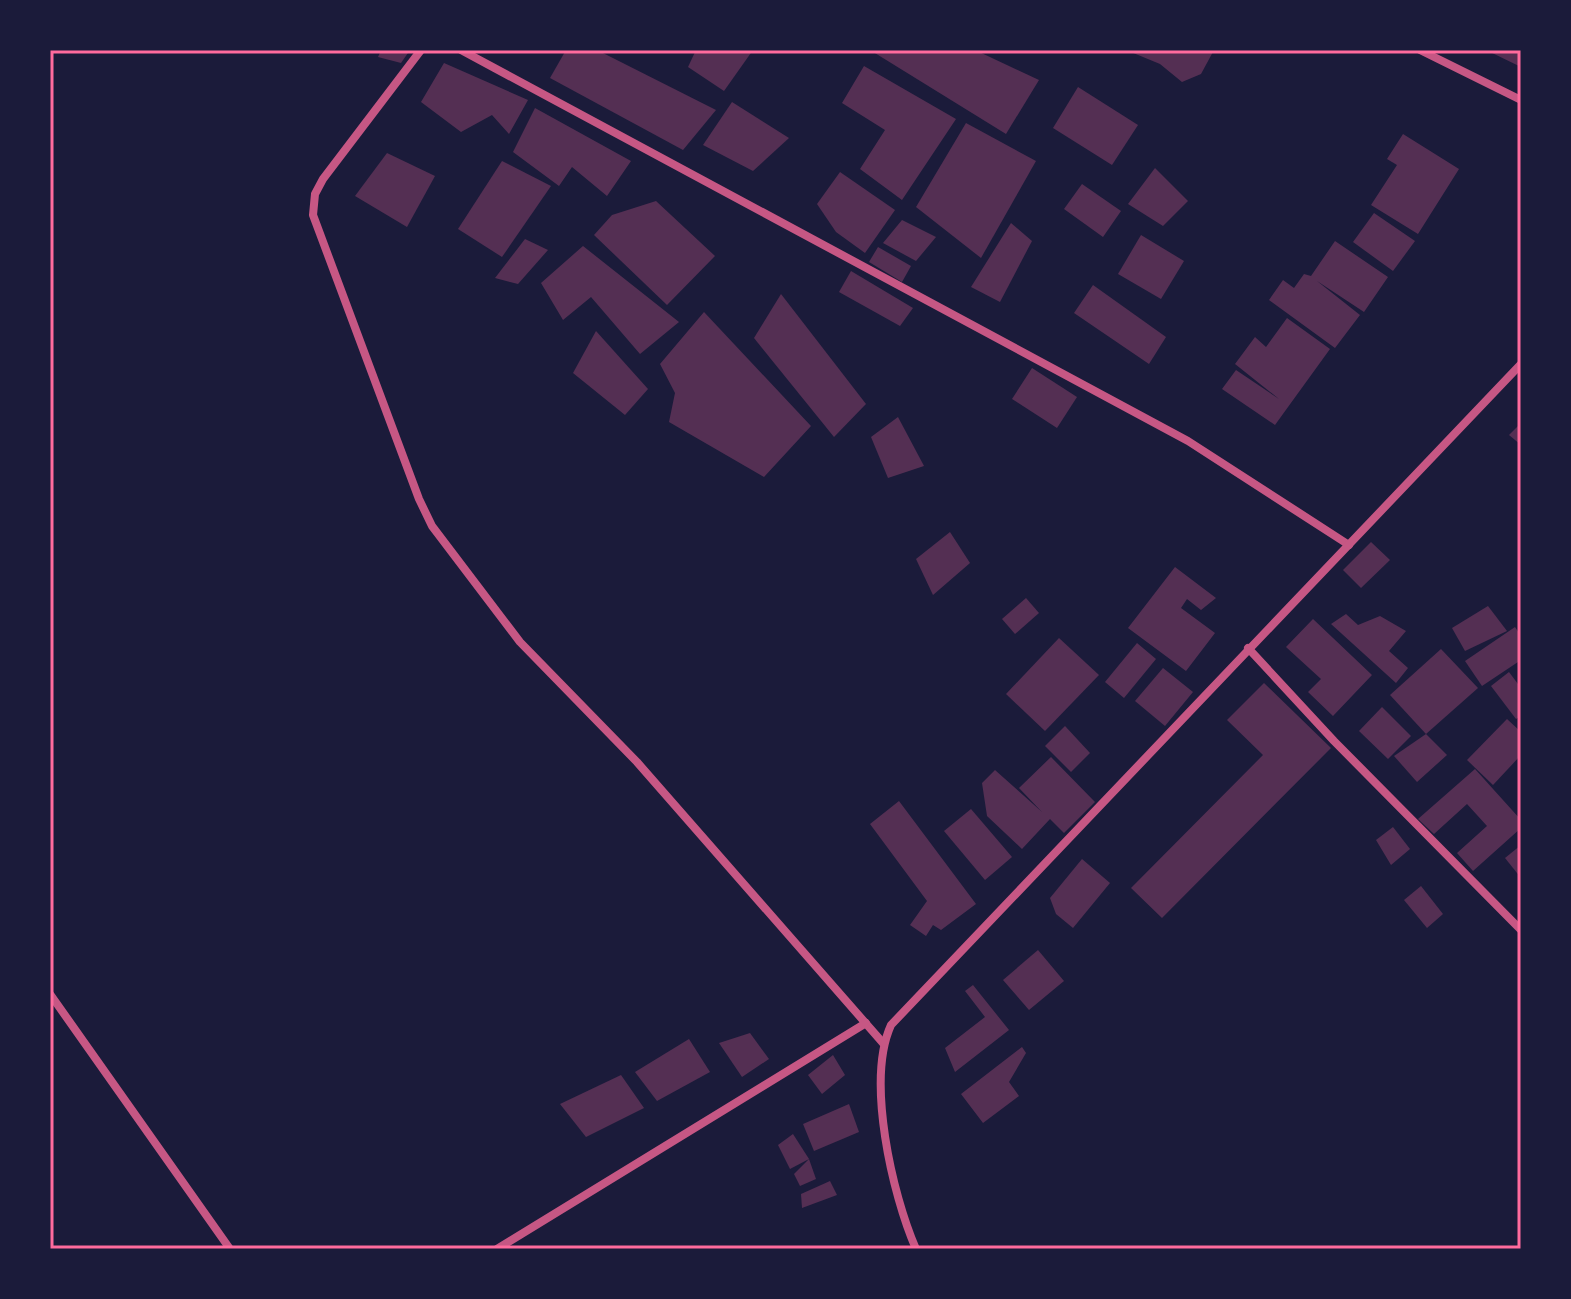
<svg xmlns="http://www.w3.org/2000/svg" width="1571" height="1299" font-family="Quicksand,sans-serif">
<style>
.building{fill:#542f53}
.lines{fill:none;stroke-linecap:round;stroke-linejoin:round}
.minor{stroke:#c65784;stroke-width:8}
.neatline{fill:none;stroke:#ff6b9d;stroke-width:3}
</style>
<rect width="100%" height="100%" fill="#1b1b3a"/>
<g class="building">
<path d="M 381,50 L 410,50 L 401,63 L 378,57 Z"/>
<path d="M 566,50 L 597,50 L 716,110 L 683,150 L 550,78 Z"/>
<path d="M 696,50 L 753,50 L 724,91 L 688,67 Z"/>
<path d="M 870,50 L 975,50 L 1039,80 L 1006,134 Z"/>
<path d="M 1126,50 L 1214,50 L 1201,74 L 1182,82 L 1160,64 Z"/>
<path d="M 1486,50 L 1521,50 L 1521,67 Z"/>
<path d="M 444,63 L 528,100 L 509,134 L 492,115 L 461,132 L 421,102 Z"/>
<path d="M 864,66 L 956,119 L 902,200 L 860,169 L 885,130 L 842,103 Z"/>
<path d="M 1078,87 L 1138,125 L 1112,165 L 1053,128 Z"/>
<path d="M 732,102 L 789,138 L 753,171 L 703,145 Z"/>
<path d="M 535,108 L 631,161 L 607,196 L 572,167 L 559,186 L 513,152 Z"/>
<path d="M 966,123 L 1036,161 L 981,258 L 916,207 Z"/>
<path d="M 1403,134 L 1459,169 L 1418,234 L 1371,205 L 1397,165 L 1387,159 Z"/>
<path d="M 387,153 L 435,176 L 407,227 L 355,196 Z"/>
<path d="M 502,161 L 551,186 L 502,257 L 458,229 Z"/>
<path d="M 1155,168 L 1188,201 L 1163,226 L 1128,204 Z"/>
<path d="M 840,172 L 895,210 L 865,253 L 836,232 L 817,204 Z"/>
<path d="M 1082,184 L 1121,211 L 1103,237 L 1064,209 Z"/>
<path d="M 656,201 L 715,256 L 667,305 L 594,235 L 612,215 Z"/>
<path d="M 1374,213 L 1415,241 L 1393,271 L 1353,242 Z"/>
<path d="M 902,220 L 936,237 L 916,261 L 883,243 Z"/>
<path d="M 1011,223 L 1032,241 L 1000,302 L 971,287 Z"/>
<path d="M 1141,235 L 1184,261 L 1161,299 L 1118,274 Z"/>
<path d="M 525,239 L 548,250 L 518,284 L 495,278 Z"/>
<path d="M 1335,241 L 1388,277 L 1364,312 L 1317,281 L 1360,315 L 1335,348 L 1269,300 L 1283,280 L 1294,288 L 1304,274 L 1311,276 Z"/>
<path d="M 583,246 L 679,322 L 640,354 L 591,297 L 563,320 L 541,283 Z"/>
<path d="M 878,247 L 911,266 L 902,282 L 869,262 Z"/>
<path d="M 851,271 L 913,308 L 900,326 L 839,292 Z"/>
<path d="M 1093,285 L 1166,337 L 1149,364 L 1074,313 Z"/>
<path d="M 781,294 L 866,404 L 834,437 L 754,338 Z"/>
<path d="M 704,312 L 811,426 L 764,477 L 669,422 L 675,393 L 660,364 Z"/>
<path d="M 1287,318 L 1330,349 L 1275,425 L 1222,389 L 1236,370 L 1279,399 L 1235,364 L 1255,337 L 1266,347 Z"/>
<path d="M 596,331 L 648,389 L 625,415 L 573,373 Z"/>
<path d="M 1032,368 L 1077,397 L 1057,428 L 1012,399 Z"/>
<path d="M 898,417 L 924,466 L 888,478 L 871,437 Z"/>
<path d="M 1521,423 L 1521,445 L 1509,435 Z"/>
<path d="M 950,532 L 970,563 L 933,595 L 916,559 Z"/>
<path d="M 1371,542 L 1390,560 L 1361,588 L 1343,570 Z"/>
<path d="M 1175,567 L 1216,598 L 1201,610 L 1187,599 L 1181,608 L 1215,633 L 1186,671 L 1128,628 Z"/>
<path d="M 1026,598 L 1039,613 L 1015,634 L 1002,619 Z"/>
<path d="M 1488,606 L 1507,631 L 1465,651 L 1452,628 Z"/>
<path d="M 1346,614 L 1358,625 L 1380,616 L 1406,631 L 1389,651 L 1408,668 L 1396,683 L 1331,624 Z"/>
<path d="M 1313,619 L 1372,675 L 1333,716 L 1308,692 L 1321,679 L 1286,647 Z"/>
<path d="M 1515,627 L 1521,636 L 1521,660 L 1482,686 L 1465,661 Z"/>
<path d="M 1059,638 L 1099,675 L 1045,731 L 1006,694 Z"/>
<path d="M 1137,643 L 1156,659 L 1124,698 L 1105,682 Z"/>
<path d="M 1441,649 L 1478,688 L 1426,734 L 1390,695 Z"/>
<path d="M 1163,668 L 1193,692 L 1165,726 L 1135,701 Z"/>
<path d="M 1509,672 L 1521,688 L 1521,716 L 1516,719 L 1491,686 Z"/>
<path d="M 1264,683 L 1331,748 L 1162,918 L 1131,888 L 1263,755 L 1227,720 Z"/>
<path d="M 1382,707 L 1411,736 L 1388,759 L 1359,731 Z"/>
<path d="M 1507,719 L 1521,732 L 1521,755 L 1493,785 L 1467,760 Z"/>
<path d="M 1065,726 L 1090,753 L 1071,772 L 1045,746 Z"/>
<path d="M 1426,734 L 1447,755 L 1417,782 L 1394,756 Z"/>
<path d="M 1051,757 L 1095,802 L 1064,833 L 1050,819 L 1022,849 L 987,816 L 982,783 L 995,770 L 1042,812 L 1019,788 Z"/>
<path d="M 1475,769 L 1521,820 L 1521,828 L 1473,871 L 1457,853 L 1487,826 L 1467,804 L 1434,834 L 1418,819 Z"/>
<path d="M 899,801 L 976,904 L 941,930 L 933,925 L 926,936 L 910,925 L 927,901 L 870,824 Z"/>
<path d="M 971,809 L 1012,857 L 985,880 L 944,831 Z"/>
<path d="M 1393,827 L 1410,849 L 1391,865 L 1376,840 Z"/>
<path d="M 1521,845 L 1521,878 L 1505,858 Z"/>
<path d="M 1082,859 L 1110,883 L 1073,928 L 1056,914 L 1050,898 Z"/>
<path d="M 1421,886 L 1443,914 L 1427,928 L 1404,900 Z"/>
<path d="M 1038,950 L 1064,981 L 1029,1010 L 1003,980 Z"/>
<path d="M 973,985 L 1009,1030 L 955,1072 L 945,1048 L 985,1017 L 965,991 Z"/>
<path d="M 750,1033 L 769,1059 L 742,1077 L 719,1043 Z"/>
<path d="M 689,1039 L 710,1072 L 657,1101 L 635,1072 Z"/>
<path d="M 1022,1047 L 1026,1053 L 1009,1082 L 1019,1096 L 983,1123 L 961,1094 Z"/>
<path d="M 833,1055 L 845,1075 L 822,1094 L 808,1075 Z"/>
<path d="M 621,1075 L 644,1108 L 586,1137 L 560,1104 Z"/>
<path d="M 849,1104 L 859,1132 L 814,1151 L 803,1124 Z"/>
<path d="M 793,1134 L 809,1159 L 790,1169 L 778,1145 Z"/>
<path d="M 809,1159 L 816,1179 L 800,1186 L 794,1174 Z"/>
<path d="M 830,1181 L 837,1195 L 802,1208 L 801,1194 Z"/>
</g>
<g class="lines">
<g class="minor">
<path d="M 421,50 L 323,179 L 315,194 L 313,215 L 419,499 L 432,526 L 520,642 L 637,762 L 883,1043"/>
<path d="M 461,50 L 1188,441 L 1349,545"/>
<path d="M 1420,50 L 1521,100"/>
<path d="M 1248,648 L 1334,741 L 1521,930"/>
<path d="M 50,994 L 230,1249"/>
<path d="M 497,1249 L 866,1023"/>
<path d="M 916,1249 C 892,1194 866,1080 891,1025 L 1521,364"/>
</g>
</g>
<rect width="1571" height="1299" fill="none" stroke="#1b1b3a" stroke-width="104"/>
<rect x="52" y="52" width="1467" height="1195" class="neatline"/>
</svg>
